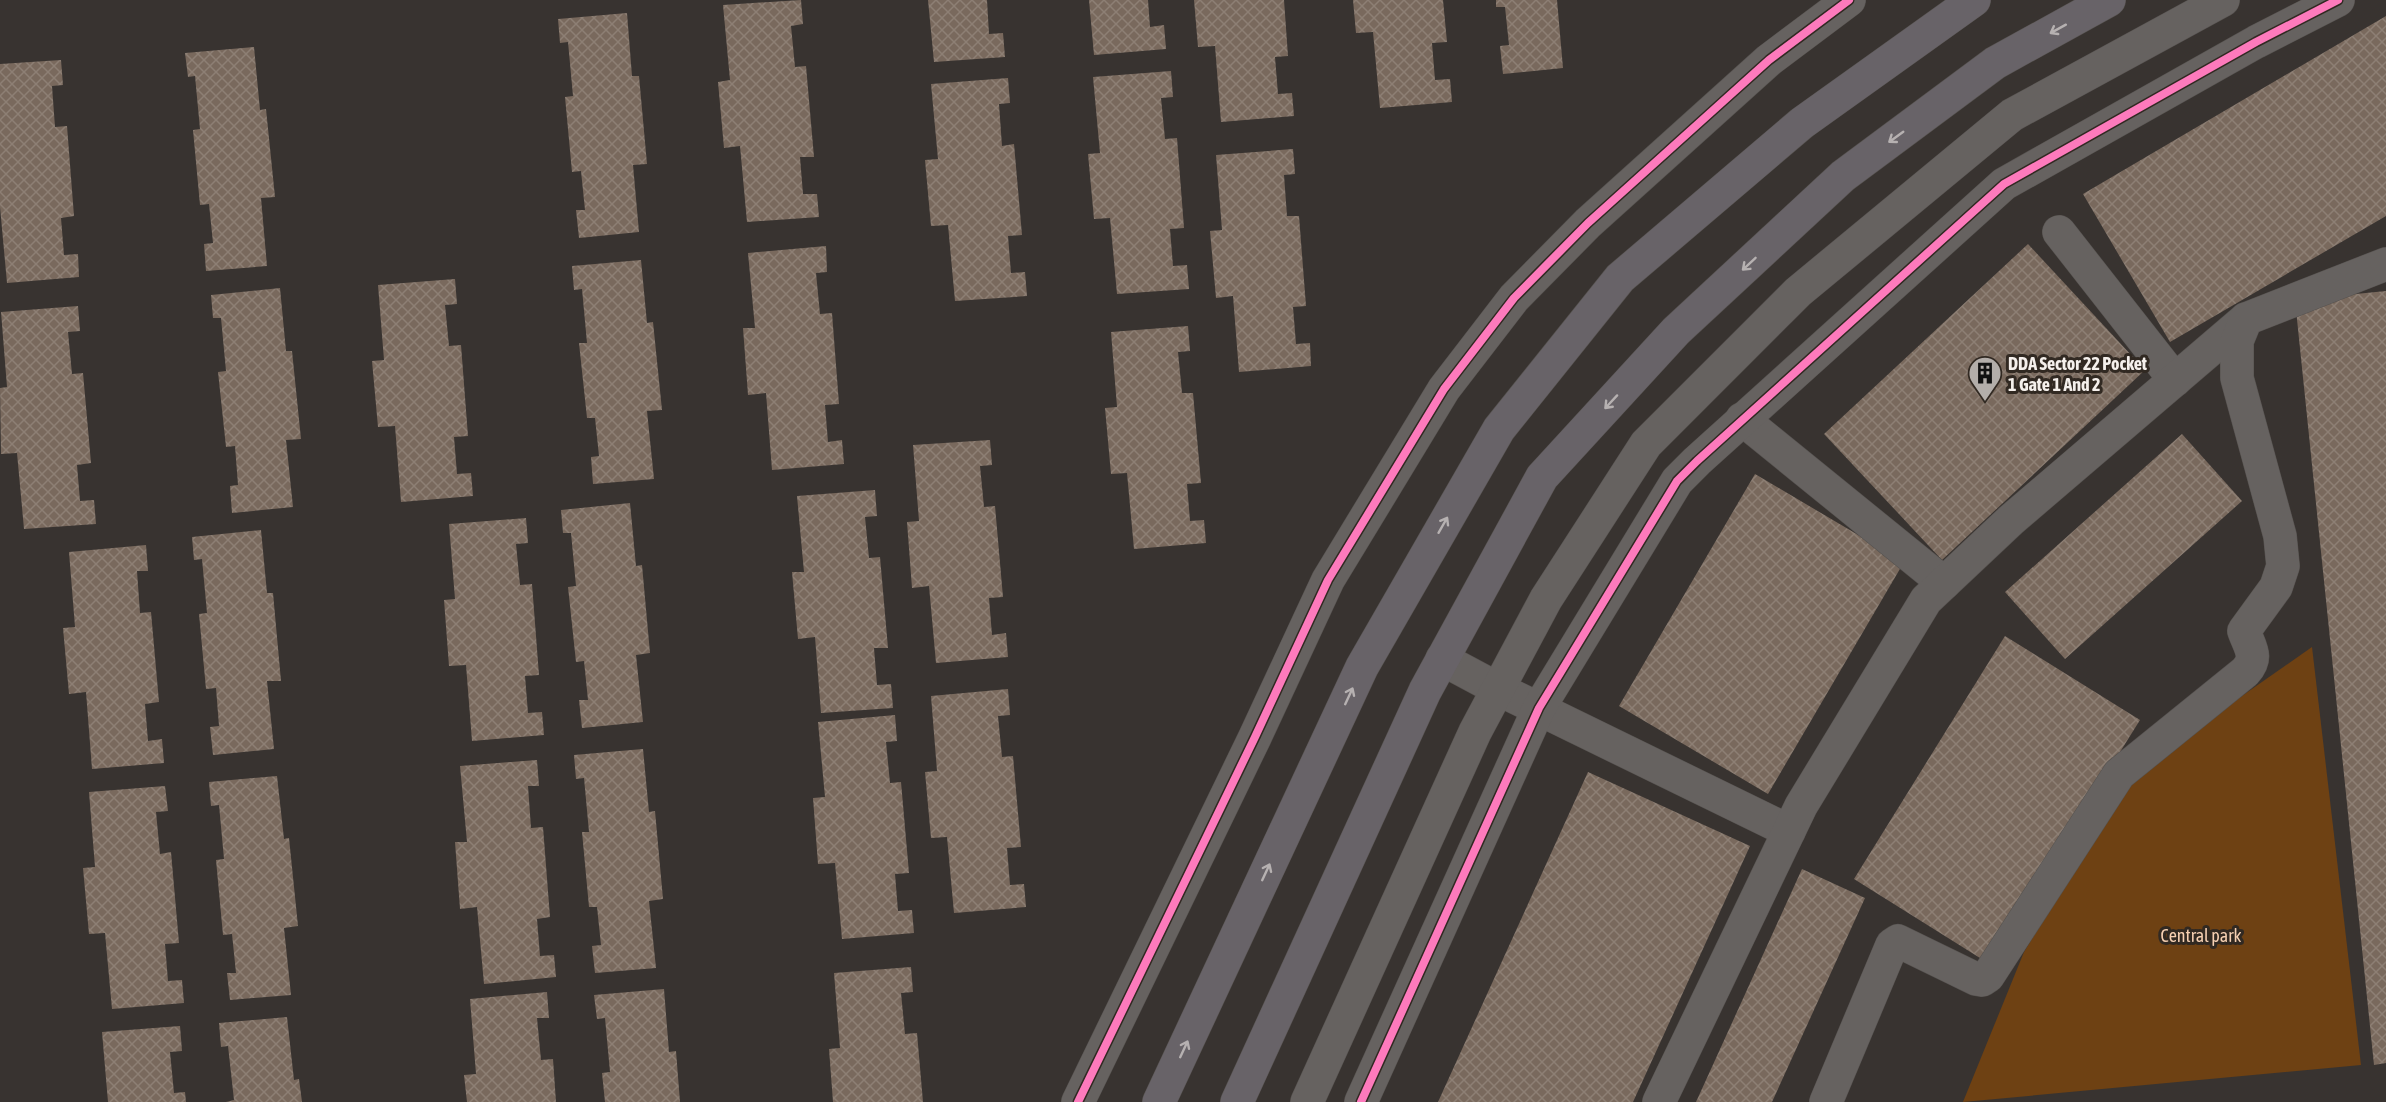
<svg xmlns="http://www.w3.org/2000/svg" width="2386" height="1102" font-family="'Asap Condensed',sans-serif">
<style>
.park{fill:#6e4113}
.building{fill:url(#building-cross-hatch)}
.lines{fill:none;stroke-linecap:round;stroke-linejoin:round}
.minor-casing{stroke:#56524f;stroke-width:34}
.major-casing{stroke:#56524f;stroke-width:34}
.minor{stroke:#666260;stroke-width:33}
.major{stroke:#686368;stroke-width:33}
.cycleway-casing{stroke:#312922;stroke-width:11}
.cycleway{stroke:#fd7abc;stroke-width:8}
.oneway{stroke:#b6b1b1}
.labels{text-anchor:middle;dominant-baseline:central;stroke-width:6;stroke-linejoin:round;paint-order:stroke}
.poi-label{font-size:18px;font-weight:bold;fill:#f5f0ec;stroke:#312922;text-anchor:start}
.park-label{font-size:18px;fill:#f6d0b2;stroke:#312922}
</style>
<defs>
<pattern id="building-cross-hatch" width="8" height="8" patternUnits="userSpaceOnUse" patternTransform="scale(1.5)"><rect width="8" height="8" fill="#79695d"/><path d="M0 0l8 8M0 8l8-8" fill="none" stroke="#8d7f74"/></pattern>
</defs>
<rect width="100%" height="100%" fill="#383330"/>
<path class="park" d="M 2312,647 L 2361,1065 L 1963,1102 L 2024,952 L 2129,775 Z"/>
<g class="building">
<path d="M 801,0 L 803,24 L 791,26 L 795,67 L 806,66 L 814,157 L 800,157 L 803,194 L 817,194 L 819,217 L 747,222 L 740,146 L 724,148 L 718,82 L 730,80 L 723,5 Z"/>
<path d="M 928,0 L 987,0 L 989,34 L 1003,33 L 1005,57 L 934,62 Z"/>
<path d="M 1089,0 L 1148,0 L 1150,27 L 1164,25 L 1166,49 L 1094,55 Z"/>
<path d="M 1194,0 L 1284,0 L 1288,56 L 1275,57 L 1278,94 L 1292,93 L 1294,116 L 1221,122 L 1215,46 L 1198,47 Z"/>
<path d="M 1353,0 L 1443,0 L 1447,42 L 1432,43 L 1435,80 L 1450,79 L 1452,102 L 1380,108 L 1373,32 L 1356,33 Z"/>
<path d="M 1496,0 L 1557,0 L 1563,68 L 1503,74 L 1500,46 L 1509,45 L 1505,7 L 1496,7 Z"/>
<path d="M 627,13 L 632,76 L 639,76 L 647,164 L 633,165 L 639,232 L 579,238 L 576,210 L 585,210 L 581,171 L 572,172 L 565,97 L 573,96 L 568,42 L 560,43 L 558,19 Z"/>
<path d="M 2386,16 L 2386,216 L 2170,342 L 2083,194 Z"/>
<path d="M 254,47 L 260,110 L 266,109 L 275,197 L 261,198 L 267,266 L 206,271 L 204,244 L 213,243 L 209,204 L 200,205 L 193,130 L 200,129 L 195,76 L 188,77 L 185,53 Z"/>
<path d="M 61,60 L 63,85 L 52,86 L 55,127 L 67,126 L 74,216 L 61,218 L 64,255 L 78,254 L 79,277 L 7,283 L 0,207 L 0,64 Z"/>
<path d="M 1171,71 L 1173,97 L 1161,98 L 1165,139 L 1177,138 L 1184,228 L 1170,229 L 1173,266 L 1187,265 L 1189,289 L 1117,294 L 1110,218 L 1094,219 L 1088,154 L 1100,153 L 1093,77 Z"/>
<path d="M 1008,78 L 1010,103 L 999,104 L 1002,146 L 1014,144 L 1022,235 L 1008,236 L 1011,273 L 1025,272 L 1027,296 L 955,301 L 948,225 L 931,226 L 925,160 L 938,159 L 931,84 Z"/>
<path d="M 1293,149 L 1295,174 L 1284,175 L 1287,216 L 1299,216 L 1306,306 L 1293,307 L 1296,344 L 1310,343 L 1311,366 L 1239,372 L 1233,296 L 1216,298 L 1210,231 L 1222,230 L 1216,155 Z"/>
<path d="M 2028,244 L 2145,370 L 1942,560 L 1824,434 Z"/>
<path d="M 826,246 L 827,272 L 816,273 L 820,314 L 832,313 L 839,404 L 825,405 L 828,442 L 842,440 L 844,464 L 772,470 L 766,393 L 748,395 L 743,328 L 755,328 L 748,253 Z"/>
<path d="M 641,260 L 647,323 L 653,322 L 662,410 L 647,411 L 654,479 L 593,484 L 591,457 L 599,456 L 595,418 L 587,418 L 579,343 L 587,343 L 582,289 L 574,290 L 572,266 Z"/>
<path d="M 455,279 L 457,304 L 445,305 L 449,346 L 461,345 L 468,436 L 454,437 L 457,474 L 471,473 L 473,496 L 401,502 L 395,426 L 378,427 L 372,361 L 384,360 L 378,285 Z"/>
<path d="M 280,288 L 286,351 L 292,351 L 301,439 L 286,440 L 293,507 L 232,513 L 230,486 L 238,485 L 235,446 L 226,447 L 218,372 L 226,371 L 221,318 L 213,318 L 211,295 Z"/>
<path d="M 2386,291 L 2386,1063 L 2374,1065 L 2295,300 Z"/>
<path d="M 78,306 L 80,331 L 68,332 L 72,374 L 83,373 L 91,463 L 77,465 L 80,501 L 94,500 L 96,524 L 24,529 L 17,453 L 1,454 L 0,388 L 7,387 L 1,312 Z"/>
<path d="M 1188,326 L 1190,351 L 1178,352 L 1182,393 L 1193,393 L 1201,483 L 1187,484 L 1190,521 L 1204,520 L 1206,543 L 1134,549 L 1127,473 L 1111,474 L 1105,408 L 1117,407 L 1111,332 Z"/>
<path d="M 2182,434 L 2242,501 L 2065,659 L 2005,592 Z"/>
<path d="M 990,440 L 992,465 L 980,466 L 984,507 L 995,506 L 1003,597 L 989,598 L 992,635 L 1006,633 L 1008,657 L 936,663 L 929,586 L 912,588 L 907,522 L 919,521 L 913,445 Z"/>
<path d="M 1755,474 L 1904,562 L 1768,794 L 1619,706 Z"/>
<path d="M 875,490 L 877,516 L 865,517 L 869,558 L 880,557 L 888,648 L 874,648 L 877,685 L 891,684 L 893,708 L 821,713 L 815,637 L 798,639 L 792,572 L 804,572 L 797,496 Z"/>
<path d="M 630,503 L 636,566 L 642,565 L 650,653 L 636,655 L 643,722 L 582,728 L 579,700 L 588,700 L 584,661 L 576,662 L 568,587 L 576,586 L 571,533 L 563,533 L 561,510 Z"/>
<path d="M 526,518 L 528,543 L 516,544 L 520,585 L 532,584 L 539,675 L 525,676 L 528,713 L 542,712 L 544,735 L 472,741 L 466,665 L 449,666 L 444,600 L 455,599 L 449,524 Z"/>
<path d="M 261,530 L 267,593 L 273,593 L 281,681 L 267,681 L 274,749 L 213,755 L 210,727 L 219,726 L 216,688 L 206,689 L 199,614 L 207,613 L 202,559 L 194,560 L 192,537 Z"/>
<path d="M 146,545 L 148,571 L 137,571 L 140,613 L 151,612 L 159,702 L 145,704 L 148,741 L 162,739 L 164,763 L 92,769 L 86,692 L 69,694 L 63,628 L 75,627 L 69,552 Z"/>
<path d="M 2005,636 L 2140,720 L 1988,963 L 1854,879 Z"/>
<path d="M 1008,689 L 1010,715 L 998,716 L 1002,757 L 1013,756 L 1021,847 L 1007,848 L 1010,885 L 1024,884 L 1026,907 L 954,913 L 947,837 L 931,838 L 925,772 L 937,771 L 931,696 Z"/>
<path d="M 895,715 L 897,741 L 886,742 L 890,783 L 901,782 L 909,873 L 895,874 L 898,911 L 912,910 L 914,933 L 842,939 L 835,863 L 818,864 L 813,798 L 825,797 L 818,722 Z"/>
<path d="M 643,749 L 649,812 L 655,811 L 663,899 L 649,901 L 656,968 L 595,973 L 592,946 L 601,945 L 597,907 L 589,907 L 582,832 L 589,832 L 584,778 L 576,779 L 574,755 Z"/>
<path d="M 537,760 L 539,786 L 528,786 L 531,828 L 543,827 L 550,917 L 537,919 L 540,956 L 554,955 L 556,977 L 484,984 L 477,907 L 460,909 L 455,842 L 467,842 L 460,766 Z"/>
<path d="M 1588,772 L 1750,846 L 1633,1102 L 1438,1102 Z"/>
<path d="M 277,776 L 284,839 L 289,838 L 298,926 L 284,928 L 291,995 L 230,1000 L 227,973 L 236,973 L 232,934 L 223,935 L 216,860 L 224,859 L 219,805 L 211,806 L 209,782 Z"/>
<path d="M 165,786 L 168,811 L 156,812 L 160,854 L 171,852 L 179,943 L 165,944 L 168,981 L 182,980 L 184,1003 L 112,1009 L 105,933 L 89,934 L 83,868 L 95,867 L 89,792 Z"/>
<path d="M 1802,869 L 1865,898 L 1772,1102 L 1696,1102 Z"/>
<path d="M 911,967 L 913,992 L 901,993 L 905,1034 L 917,1033 L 923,1102 L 833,1102 L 829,1049 L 840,1048 L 834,973 Z"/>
<path d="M 664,989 L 669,1052 L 676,1051 L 680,1102 L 605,1102 L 602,1073 L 610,1072 L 605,1018 L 597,1019 L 594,995 Z"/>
<path d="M 547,992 L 549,1018 L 537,1018 L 541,1060 L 553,1059 L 556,1102 L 467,1102 L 464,1075 L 476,1074 L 470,999 Z"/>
<path d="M 287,1017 L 294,1080 L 299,1079 L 302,1102 L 226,1102 L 234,1100 L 228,1046 L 221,1047 L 219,1023 Z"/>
<path d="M 180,1026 L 182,1051 L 170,1052 L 174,1093 L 185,1092 L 186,1102 L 108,1102 L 102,1032 Z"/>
</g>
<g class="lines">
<defs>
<g id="minor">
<path d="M 2059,232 L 2175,380"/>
<path d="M 1742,419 L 1944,583"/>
<path d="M 1442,659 L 1498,689 L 1789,831"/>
<path d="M 1078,1102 L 1255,737 L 1328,580 L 1444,389 L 1514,298 L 1588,223 L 1769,60 L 1849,0"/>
<path d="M 1307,1102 L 1475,732 L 1546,599 L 1646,444 L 1798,292 L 2012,115 L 2223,0"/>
<path d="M 1361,1102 L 1539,708 L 1677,481 L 1697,461 L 2004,184 L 2256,42 L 2338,0"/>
<path d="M 1659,1102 L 1801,806 L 1926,600 L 2011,520 L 2246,319"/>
<path d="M 1826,1102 L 1892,945 L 1898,941 L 1976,979 L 1982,980 L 1988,976 L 2119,774 L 2245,672 C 2259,657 2250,648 2244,631 L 2276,587 L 2283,566 L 2280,536 L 2237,378 L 2237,341 L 2246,319 L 2386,264"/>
</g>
<g id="major">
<path d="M 1159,1102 L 1362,667 L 1499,429 L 1620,278 L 1802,123 L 1974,0"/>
<path d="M 1237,1102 L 1425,691 L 1542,477 L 1676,331 L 1843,176 L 1995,63 L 2109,0"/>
</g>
</defs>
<use href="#minor" class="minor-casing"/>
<use href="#major" class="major-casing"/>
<use href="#minor" class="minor"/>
<use href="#major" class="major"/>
<defs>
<g id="cycleway">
<path d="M 1078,1102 L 1255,737 L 1328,580 L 1444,389 L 1514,298 L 1588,223 L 1769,60 L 1849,0"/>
<path d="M 1361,1102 L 1539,708 L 1677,481 L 1697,461 L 2004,184 L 2256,42 L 2338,0"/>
</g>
</defs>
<use href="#cycleway" class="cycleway-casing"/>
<use href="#cycleway" class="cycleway"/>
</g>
<defs><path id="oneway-shaft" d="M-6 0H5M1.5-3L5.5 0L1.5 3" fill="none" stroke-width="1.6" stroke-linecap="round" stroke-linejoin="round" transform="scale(1.5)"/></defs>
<g class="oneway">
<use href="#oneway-shaft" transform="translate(2058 29) rotate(151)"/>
<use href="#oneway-shaft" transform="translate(1896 137) rotate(144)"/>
<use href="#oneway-shaft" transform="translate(1749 264) rotate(137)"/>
<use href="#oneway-shaft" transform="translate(1611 402) rotate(133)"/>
<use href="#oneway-shaft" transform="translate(1443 525) rotate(-60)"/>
<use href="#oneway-shaft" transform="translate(1349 696) rotate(-65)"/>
<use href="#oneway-shaft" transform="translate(1266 872) rotate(-65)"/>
<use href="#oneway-shaft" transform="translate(1184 1049) rotate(-65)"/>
</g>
<defs>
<symbol id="building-pin" viewBox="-11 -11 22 30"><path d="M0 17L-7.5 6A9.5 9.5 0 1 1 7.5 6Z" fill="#b3aeaa" stroke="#312922"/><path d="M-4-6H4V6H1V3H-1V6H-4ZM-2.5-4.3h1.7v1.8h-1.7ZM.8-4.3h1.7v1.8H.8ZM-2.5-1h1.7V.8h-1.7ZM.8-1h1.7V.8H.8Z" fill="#111"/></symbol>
</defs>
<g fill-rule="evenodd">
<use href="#building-pin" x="1966" y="354" width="38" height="52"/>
</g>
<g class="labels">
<g class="poi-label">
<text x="2008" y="363">DDA Sector 22 Pocket<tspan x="2008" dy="21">1 Gate 1 And 2</tspan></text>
</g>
<g class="park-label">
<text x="2201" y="935">Central park</text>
</g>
</g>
</svg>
